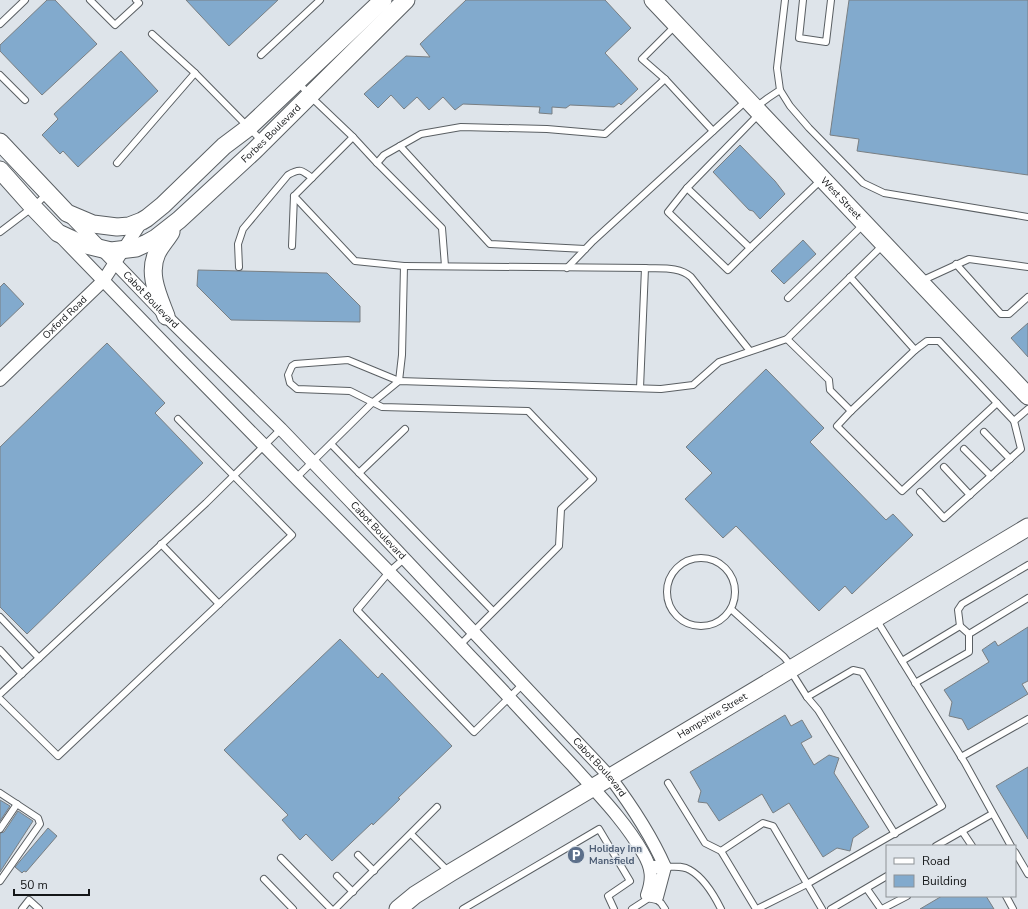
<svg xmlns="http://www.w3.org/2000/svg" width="1028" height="909" font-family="'Nunito Sans',sans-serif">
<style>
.building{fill:#82aacd;stroke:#797f83}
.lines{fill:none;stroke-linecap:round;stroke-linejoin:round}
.lane-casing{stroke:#5a5f63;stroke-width:8}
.street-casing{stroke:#5a5f63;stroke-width:14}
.secondary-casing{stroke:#5a5f63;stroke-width:19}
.lane{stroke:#fff;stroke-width:6}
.street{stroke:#fff;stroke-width:12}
.secondary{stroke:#fff;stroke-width:17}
.labels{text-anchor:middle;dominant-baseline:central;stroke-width:3;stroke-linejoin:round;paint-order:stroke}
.street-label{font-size:10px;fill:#141618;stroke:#dee4ea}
.service-label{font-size:10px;font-weight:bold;fill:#4e5e75;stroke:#dee4ea;text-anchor:start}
</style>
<rect width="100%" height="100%" fill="#dee4ea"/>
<g class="building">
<path d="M 47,0 L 55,0 L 97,44 L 42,95 L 0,51 L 0,45 Z"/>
<path d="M 186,0 L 278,0 L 229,46 Z"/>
<path d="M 466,0 L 605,0 L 631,28 L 605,53 L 638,89 L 621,105 L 619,103 L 614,107 L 570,105 L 566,108 L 552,107 L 552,114 L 539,113 L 540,107 L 463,104 L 455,110 L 443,97 L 429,110 L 417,97 L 404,109 L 391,95 L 378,108 L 364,94 L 406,56 L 430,57 L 420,44 Z"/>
<path d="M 849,0 L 1028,0 L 1028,175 L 857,151 L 859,139 L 830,135 Z"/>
<path d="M 121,51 L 158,91 L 78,167 L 63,151 L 60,154 L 42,135 L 58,119 L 54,114 Z"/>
<path d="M 740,145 L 775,181 L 785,194 L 760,219 L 753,211 L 749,210 L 713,172 Z"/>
<path d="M 803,240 L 816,254 L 784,284 L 771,271 Z"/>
<path d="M 198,270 L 327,273 L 360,306 L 360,322 L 231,320 L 197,286 Z"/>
<path d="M 4,283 L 24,304 L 0,327 L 0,287 Z"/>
<path d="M 1028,323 L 1028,357 L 1011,338 Z"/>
<path d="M 107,343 L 165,403 L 155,413 L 203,463 L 27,634 L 0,607 L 0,447 Z"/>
<path d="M 766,369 L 824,428 L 810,442 L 886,520 L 893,514 L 913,535 L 852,594 L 845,586 L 819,611 L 736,526 L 723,538 L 685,499 L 712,473 L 686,447 Z"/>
<path d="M 1028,627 L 1028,681 L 1022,684 L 1028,694 L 968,730 L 962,719 L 949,716 L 952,702 L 944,690 L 989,662 L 982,650 L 995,641 L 998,646 Z"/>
<path d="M 340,639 L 378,678 L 382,673 L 452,746 L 398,798 L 400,799 L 373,825 L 372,823 L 332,861 L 306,834 L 300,840 L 282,820 L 288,815 L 224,750 Z"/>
<path d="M 785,715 L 791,726 L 802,720 L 812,737 L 801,743 L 814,765 L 829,755 L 839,758 L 834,773 L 869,827 L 853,838 L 850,851 L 837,848 L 823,857 L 789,803 L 773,813 L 762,794 L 719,821 L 707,803 L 698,802 L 701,791 L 690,772 Z"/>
<path d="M 1028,767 L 1028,839 L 996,786 Z"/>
<path d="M 0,800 L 10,806 L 0,821 Z"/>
<path d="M 18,811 L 33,821 L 0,872 L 0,833 L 4,832 Z"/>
<path d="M 48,828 L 57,836 L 26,872 L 24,871 L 22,873 L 15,867 Z"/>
<path d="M 942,896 L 986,896 L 994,909 L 920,909 Z"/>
</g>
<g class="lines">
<defs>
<g id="lane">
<path d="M 90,0 L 115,25 L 139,3 L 136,0"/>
<path d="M 803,0 L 799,38 L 826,42 L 831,0"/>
<path d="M 0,24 L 25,0"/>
<path d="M 152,34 L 195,73 L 262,141"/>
<path d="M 261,55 L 320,0"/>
<path d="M 0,75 L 25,100"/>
<path d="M 665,79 L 642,59 L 675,26"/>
<path d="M 298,82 L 310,96 L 353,137 L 294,196 L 355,261 L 404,266 L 402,355 L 399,381 L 348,360 L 295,364 L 292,366 L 288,375 L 290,383 L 297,389 L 350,391 L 382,407 L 528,411 L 593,479 L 561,509 L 559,546 L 460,645"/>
<path d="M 780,90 L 790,106 L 809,128 L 863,183 L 884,193 L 1028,217"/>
<path d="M 756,107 L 768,98 L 780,90 L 777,68 L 785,0"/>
<path d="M 759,114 L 687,188 L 750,248 L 822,179"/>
<path d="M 353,137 L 377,163 L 442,228 L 445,266"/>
<path d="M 400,146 L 490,244 L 585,249"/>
<path d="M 117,163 L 195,73"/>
<path d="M 377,163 L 384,155 L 421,134 L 461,127 L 547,129 L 605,134 L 665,79 L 713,131"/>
<path d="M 687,188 L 668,212 L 728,270 L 750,248"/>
<path d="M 0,232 L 33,207 L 47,194"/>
<path d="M 883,245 L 787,339 L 829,380 L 830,390 L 851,411 L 837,426 L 902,491 L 997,403 L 1014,421 L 1028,409"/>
<path d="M 292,246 L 294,196"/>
<path d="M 956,264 L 1001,314 L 1009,314 L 1028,297"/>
<path d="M 404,266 L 645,268 L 640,388"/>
<path d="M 239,267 L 238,244 L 243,229 L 288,175 C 300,168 302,170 312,178"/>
<path d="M 567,268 L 593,241 L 747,100"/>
<path d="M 645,268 C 660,269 679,266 691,277 L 750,351"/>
<path d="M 850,277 L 915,350 L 927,341 L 939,341 L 997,403"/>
<path d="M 921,281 L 969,259 L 1028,267"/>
<path d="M 788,298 L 864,224"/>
<path d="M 851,411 L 915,350"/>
<path d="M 984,432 L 1010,459"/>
<path d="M 331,444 L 493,611"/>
<path d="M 964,449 L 991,476"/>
<path d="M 944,467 L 970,495"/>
<path d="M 359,473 L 405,429"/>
<path d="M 296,478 L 372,403 L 399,381 L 661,389 L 693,385 L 719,362 L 787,339"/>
<path d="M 920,492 L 944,518 L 1021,449 L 1014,421"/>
<path d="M 161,544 L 219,604"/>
<path d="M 405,558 L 390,571 L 357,610 L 474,732 L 523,684"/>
<circle cx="701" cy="592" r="34"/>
<path d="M 731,609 L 784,657 L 792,667"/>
<path d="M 0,617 L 39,658 L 206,503 L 281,429"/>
<path d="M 876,619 L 965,763 L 1011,846"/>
<path d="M 960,626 L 958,610 L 962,604 L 1028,565"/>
<path d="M 0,650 L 22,674"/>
<path d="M 902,661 L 960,626 L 969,634 L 1028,598"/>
<path d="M 915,683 L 969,652 L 969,634"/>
<path d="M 0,694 L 39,658"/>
<path d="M 807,697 L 818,710 L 895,834"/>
<path d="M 0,699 L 58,756 L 292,535 L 178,419"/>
<path d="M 961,757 L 1028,719"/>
<path d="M 668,783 L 705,843 L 721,851 L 763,823 L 773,826 L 822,909"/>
<path d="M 0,793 L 38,818 L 40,824 L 0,881"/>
<path d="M 0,829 L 17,804"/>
<path d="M 962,831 L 972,846"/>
<path d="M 411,834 L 449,872"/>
<path d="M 936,846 L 992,814"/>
<path d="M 721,851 L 756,909"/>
<path d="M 1015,852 L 1028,874"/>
<path d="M 358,855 L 374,871"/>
<path d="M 281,858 L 331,909"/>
<path d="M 665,867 C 673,867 682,865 690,870 C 704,878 714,895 721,909"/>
<path d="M 337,876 L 353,892"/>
<path d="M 264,879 L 293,909"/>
<path d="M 867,889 L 881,909"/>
<path d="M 1006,896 L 1013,909"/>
<path d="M 22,909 L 29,900 L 39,909"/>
<path d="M 335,909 L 437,807"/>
<path d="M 463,909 L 599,829 L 630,881 L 608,896 L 614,909"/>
<path d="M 632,909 L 652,896 L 661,903 L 665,909"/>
<path d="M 757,909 L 807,884 L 942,806 L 862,672 L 853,670 L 807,697 L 790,670"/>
<path d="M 831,909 L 887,876"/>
<path d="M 882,909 L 907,896"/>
</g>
<g id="street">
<path id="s1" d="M 71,217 L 166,316 L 281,429 L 352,503 L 610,777 C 631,805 651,835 665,867"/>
<path d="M 62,238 C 140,319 218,399 297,479 C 355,537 413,595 469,655 C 504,691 538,729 573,766 C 598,794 625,821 643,853 C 652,868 653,879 647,895 L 657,897 L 665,867 L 650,867"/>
<path id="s2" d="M 0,380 L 103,281 L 142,221"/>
</g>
<g id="secondary">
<path id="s3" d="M 653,0 L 1028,396"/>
<path d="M 0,142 L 67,213 L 93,224 L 117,227 L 129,226 L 142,221 L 147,218 L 163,205 L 224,146 L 248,128 L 383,0"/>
<path id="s4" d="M 0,170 L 33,207 L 58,233 L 82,244 L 111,251 L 136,248 L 147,243 L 156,238 L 179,220 L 254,151 L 406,0"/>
<path d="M 166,316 C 159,297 147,274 157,253 C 161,245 167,239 171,232"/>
<path id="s5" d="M 398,909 L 415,895 L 450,873 L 1028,527"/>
</g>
</defs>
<use href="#lane" class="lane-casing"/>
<use href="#street" class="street-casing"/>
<use href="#secondary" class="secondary-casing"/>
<use href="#lane" class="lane"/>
<use href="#street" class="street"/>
<use href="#secondary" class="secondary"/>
</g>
<defs>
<symbol id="parking-disc" viewBox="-11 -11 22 22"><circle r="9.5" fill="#5c6f8a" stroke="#dee4ea"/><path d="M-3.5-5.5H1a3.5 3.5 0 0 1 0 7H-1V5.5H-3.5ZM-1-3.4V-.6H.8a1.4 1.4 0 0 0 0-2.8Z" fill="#fff"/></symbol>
</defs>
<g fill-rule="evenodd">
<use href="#parking-disc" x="566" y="845" width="20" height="20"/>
</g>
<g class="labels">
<g class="street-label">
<text stroke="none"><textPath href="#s4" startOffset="345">Forbes Boulevard</textPath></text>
<text stroke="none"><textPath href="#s3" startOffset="273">West Street</textPath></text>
<text stroke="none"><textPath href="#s1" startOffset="115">Cabot Boulevard</textPath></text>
<text stroke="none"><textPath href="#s2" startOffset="90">Oxford Road</textPath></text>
<text stroke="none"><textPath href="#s1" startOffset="439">Cabot Boulevard</textPath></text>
<text stroke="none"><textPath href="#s5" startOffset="369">Hampshire Street</textPath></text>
<text stroke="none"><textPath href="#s1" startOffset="763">Cabot Boulevard</textPath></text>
</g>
<g class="service-label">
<text x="589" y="849">Holiday Inn<tspan x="589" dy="12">Mansfield</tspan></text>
</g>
</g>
<rect x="886" y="845" width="130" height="52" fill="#dee4ea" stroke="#8d9296"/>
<rect x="894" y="858" width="20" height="6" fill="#ffffff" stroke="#8d9296"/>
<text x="922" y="865" font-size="12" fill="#141618">Road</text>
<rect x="894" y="875" width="20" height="12" fill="#82aacd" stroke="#8d9296"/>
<text x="922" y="885" font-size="12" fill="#141618">Building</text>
<path d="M14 889v6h75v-6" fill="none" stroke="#141618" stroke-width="2"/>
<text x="20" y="889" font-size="12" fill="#141618" stroke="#dee4ea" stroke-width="3" paint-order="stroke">50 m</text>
</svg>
